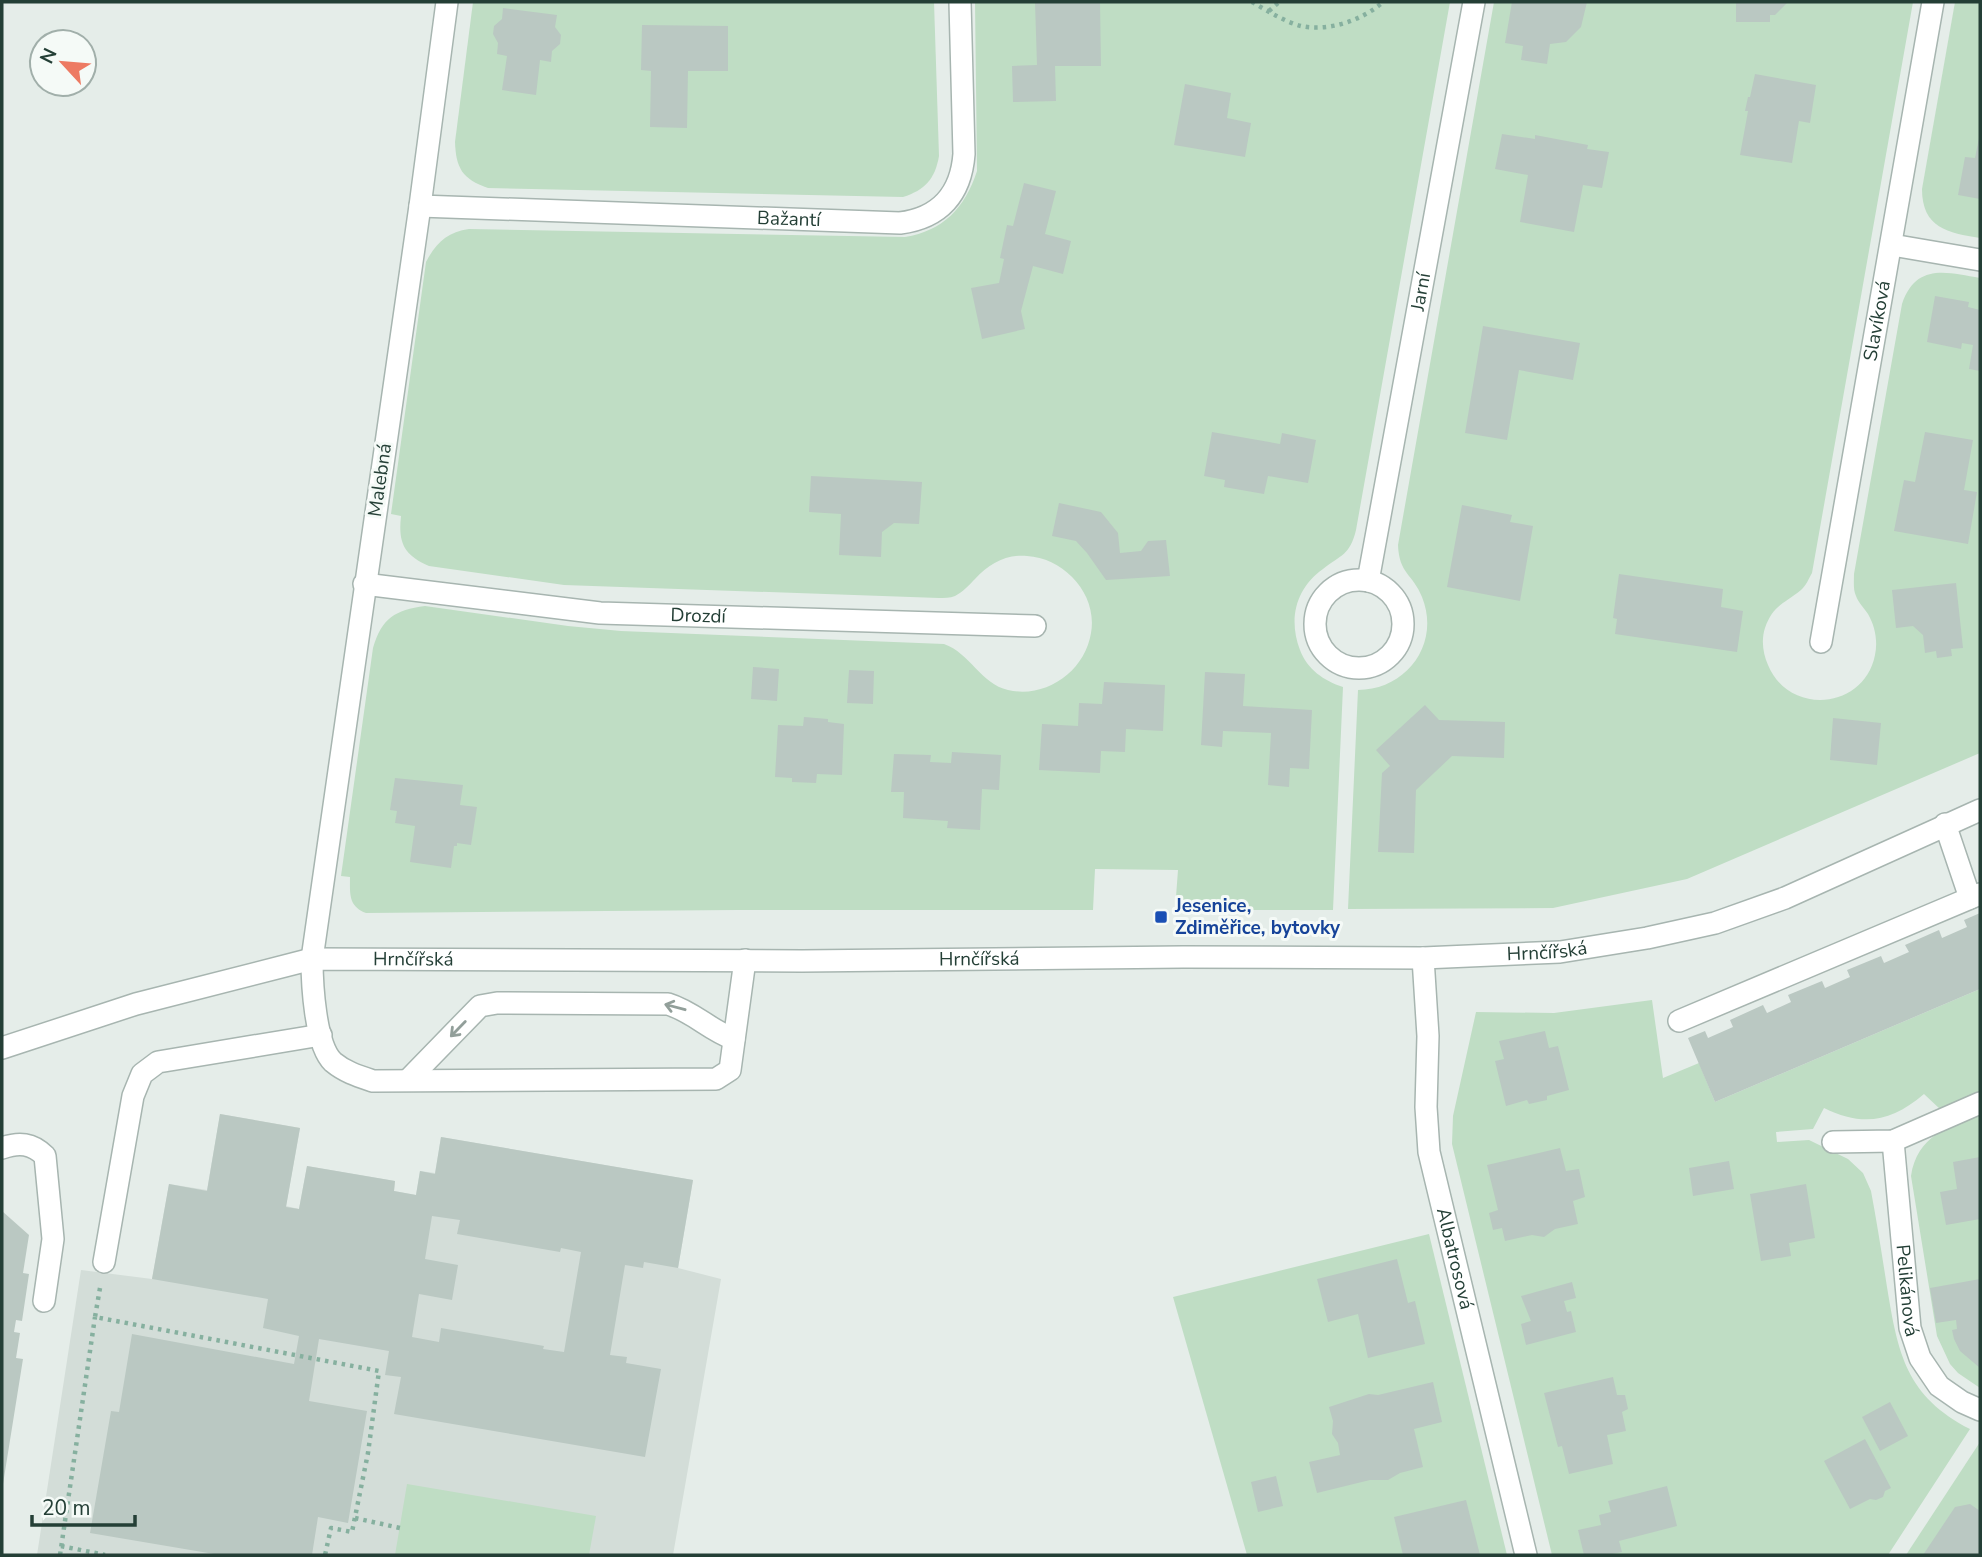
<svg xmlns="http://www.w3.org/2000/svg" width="1982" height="1557" font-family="'Nunito Sans',sans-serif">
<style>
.built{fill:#d3ddd8}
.green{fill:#bfddc4}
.building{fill:#bac8c2;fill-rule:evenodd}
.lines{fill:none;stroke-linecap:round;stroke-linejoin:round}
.minor-casing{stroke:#a7b5b0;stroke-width:24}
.path{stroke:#86b09f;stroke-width:4.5;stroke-dasharray:3.5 5;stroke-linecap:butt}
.minor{stroke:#fff;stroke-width:21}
.oneway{stroke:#929f9a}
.transit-dot{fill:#1a4fb4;stroke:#f5faf7;stroke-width:2.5}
.labels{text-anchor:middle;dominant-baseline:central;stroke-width:6;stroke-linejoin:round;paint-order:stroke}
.street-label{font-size:19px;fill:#243f36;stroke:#f5faf7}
.transit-label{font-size:19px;font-weight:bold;fill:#164399;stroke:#f5faf7;text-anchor:start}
</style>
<rect width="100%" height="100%" fill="#e5ede9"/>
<path class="built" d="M 220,1114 L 300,1128 L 286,1206 L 299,1209 L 307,1166 L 395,1181 L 394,1191 L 416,1195 L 420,1171 L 435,1173 L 441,1137 L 693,1180 L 678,1268 L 721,1279 L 673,1555 L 37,1555 L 81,1270 L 152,1279 L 169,1184 L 207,1190 Z"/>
<g class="green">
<path d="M 473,2 L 934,2 L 939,156 C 935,179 925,190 903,197 L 488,188 C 462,179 456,168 455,142 Z"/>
<path d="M 975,2 L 1450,2 L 1356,530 C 1350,555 1341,555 1323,569 C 1296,588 1288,619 1300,650 C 1307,669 1324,681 1343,687 L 1333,910 L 1175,910 L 1178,870 L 1095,869 L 1093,910 L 737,910 L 366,913 C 348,906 350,893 350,877 L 341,876 L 373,648 C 382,618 395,610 425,606 L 568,626 L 621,631 L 944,644 C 970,653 981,684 1008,690 C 1046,699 1085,671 1091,633 C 1098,594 1064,558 1027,556 C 1006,554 989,564 975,579 C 969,585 963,592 955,596 C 950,598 944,598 939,598 L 564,585 L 429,566 C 404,555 398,543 401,516 L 391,514 L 426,262 C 436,243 447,232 469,229 L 905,237 C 943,231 965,208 977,171 Z"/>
<path d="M 1494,2 L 1913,2 L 1812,573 C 1809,578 1806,586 1801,590 C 1784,604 1773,605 1765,628 C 1761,640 1763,654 1768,665 C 1789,716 1864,710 1875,655 C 1878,641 1875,626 1868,614 C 1864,608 1858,602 1856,596 C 1853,590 1854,581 1854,574 L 1902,304 C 1916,263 1946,272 1980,278 L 1980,753 L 1687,879 L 1553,908 L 1348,909 L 1358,690 C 1406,690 1441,644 1422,597 C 1413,574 1399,574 1398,545 Z"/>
<path d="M 1955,2 L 1980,2 L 1980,238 C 1948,233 1922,228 1922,189 Z"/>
<path d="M 1980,989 L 1980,1093 L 1941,1110 L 1924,1094 C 1891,1122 1863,1127 1824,1108 L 1813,1129 L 1776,1132 L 1777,1142 L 1809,1140 L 1848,1159 L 1863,1173 L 1871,1191 C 1877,1223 1882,1255 1887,1287 C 1898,1354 1906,1396 1970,1429 L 1888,1555 L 1552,1555 L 1452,1144 L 1453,1116 L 1476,1012 L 1554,1013 L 1652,1000 L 1663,1078 L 1699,1063 L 1715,1102 Z"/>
<path d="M 1980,1112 L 1980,1388 L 1958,1373 L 1950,1364 L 1937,1336 L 1911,1176 C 1917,1136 1948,1127 1980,1112 Z"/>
<path d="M 1429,1234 L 1507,1555 L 1247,1555 L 1173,1297 Z"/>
<path d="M 1980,1442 L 1980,1555 L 1906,1555 Z"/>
<path d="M 407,1484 L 596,1516 L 589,1555 L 395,1555 Z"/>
</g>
<g class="building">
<path d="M 1100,2 L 1101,66 L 1055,66 L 1056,101 L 1013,102 L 1012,66 L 1037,65 L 1035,3 Z"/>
<path d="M 1512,2 L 1587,2 L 1581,27 L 1566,42 L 1550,44 L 1547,64 L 1521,60 L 1523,46 L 1505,43 Z"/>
<path d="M 1736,2 L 1788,2 L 1775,15 L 1770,15 L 1770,22 L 1736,22 Z"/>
<path d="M 503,8 L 557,15 L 555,27 L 561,35 L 560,44 L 552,51 L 551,62 L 540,60 L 536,95 L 502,90 L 507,56 L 497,54 L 498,43 L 493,34 L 494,26 L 502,19 Z"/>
<path d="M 642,25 L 728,26 L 728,71 L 688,71 L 687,128 L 650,127 L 651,71 L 641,70 Z"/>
<path d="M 1755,74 L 1816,85 L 1810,123 L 1799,121 L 1792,163 L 1740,155 L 1748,111 L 1745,111 L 1748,97 L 1750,97 Z"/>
<path d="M 1185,84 L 1231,93 L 1227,118 L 1251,123 L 1245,157 L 1174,145 Z"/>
<path d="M 1502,134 L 1535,139 L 1535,135 L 1588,145 L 1587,149 L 1609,152 L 1602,188 L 1583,185 L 1574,232 L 1520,222 L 1528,175 L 1495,169 Z"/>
<path d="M 1979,138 L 1980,138 L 1980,199 L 1958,195 L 1965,157 L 1975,158 Z"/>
<path d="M 1024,183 L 1056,191 L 1045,234 L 1071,241 L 1063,274 L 1033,266 L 1021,311 L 1025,329 L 982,339 L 971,288 L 999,283 L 1004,259 L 1000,258 L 1007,225 L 1013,226 Z"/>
<path d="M 1935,296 L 1969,302 L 1968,307 L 1980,310 L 1980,371 L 1969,369 L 1973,345 L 1962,343 L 1961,349 L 1927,342 Z"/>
<path d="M 1483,326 L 1580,343 L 1573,380 L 1519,370 L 1507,440 L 1465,433 Z"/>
<path d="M 1212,432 L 1280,444 L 1282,433 L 1316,440 L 1308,483 L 1268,476 L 1264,494 L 1224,487 L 1225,480 L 1204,476 Z"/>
<path d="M 1925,432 L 1973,440 L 1964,490 L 1977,492 L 1968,544 L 1894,531 L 1904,480 L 1915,482 Z"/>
<path d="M 811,476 L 922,482 L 919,524 L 894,523 L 882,532 L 881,557 L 839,555 L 841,514 L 809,512 Z"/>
<path d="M 1059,503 L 1101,512 L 1118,533 L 1120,553 L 1141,551 L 1148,541 L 1166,540 L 1170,576 L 1106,580 L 1087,553 L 1076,541 L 1052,536 Z"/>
<path d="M 1462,505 L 1512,515 L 1510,522 L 1533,526 L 1520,601 L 1447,587 Z"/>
<path d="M 1619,574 L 1723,589 L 1721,607 L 1743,611 L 1737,652 L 1615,634 L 1617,619 L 1613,618 Z"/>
<path d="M 1956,583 L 1963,648 L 1951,649 L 1952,656 L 1937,658 L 1936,651 L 1925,653 L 1923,635 L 1913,626 L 1896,628 L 1892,590 Z"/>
<path d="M 753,667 L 779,669 L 777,701 L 751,699 Z"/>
<path d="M 849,670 L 874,671 L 873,704 L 847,703 Z"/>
<path d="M 1205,672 L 1245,674 L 1243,706 L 1312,710 L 1309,769 L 1290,768 L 1289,787 L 1268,785 L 1271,733 L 1223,731 L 1222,747 L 1201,745 Z"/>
<path d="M 1104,682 L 1165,685 L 1163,731 L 1126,729 L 1125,752 L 1101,751 L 1100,773 L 1039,770 L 1042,724 L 1078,726 L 1079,703 L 1102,704 Z"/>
<path d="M 1425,705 L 1439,720 L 1505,722 L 1504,758 L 1452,756 L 1416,790 L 1414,853 L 1378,852 L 1382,773 L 1390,766 L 1376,750 Z"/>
<path d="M 804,717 L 828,719 L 828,722 L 844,724 L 842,775 L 817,774 L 816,783 L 792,782 L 792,778 L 775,777 L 778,725 L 803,726 Z"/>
<path d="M 1833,718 L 1881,723 L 1877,765 L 1830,760 Z"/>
<path d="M 952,752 L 1001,755 L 999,790 L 982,789 L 980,830 L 947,828 L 948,821 L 903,818 L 904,792 L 891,792 L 894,754 L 931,755 L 930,762 L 951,763 Z"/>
<path d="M 395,778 L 463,785 L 460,805 L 477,807 L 471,845 L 457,843 L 457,846 L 454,846 L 451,868 L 410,862 L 415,826 L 395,823 L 397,811 L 390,810 Z"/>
<path d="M 1980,913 L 1980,989 L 1715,1102 L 1688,1038 L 1705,1031 L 1708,1038 L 1733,1027 L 1730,1020 L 1763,1005 L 1767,1013 L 1791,1002 L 1788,995 L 1822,981 L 1825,988 L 1850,977 L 1847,970 L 1881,956 L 1884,963 L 1909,952 L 1905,945 L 1939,930 L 1942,938 L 1967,927 L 1964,920 Z"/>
<path d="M 1545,1031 L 1549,1048 L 1558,1046 L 1569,1090 L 1547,1096 L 1547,1100 L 1529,1104 L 1527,1100 L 1506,1106 L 1495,1061 L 1504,1059 L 1499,1041 Z"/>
<path d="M 220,1114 L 300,1128 L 286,1207 L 299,1209 L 307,1166 L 395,1181 L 394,1191 L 416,1195 L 420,1171 L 435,1174 L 441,1137 L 693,1180 L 678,1268 L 644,1262 L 643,1268 L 625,1265 L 610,1355 L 627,1357 L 626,1363 L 661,1369 L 645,1457 L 394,1414 L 401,1377 L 385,1375 L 389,1351 L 319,1339 L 309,1401 L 367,1411 L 348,1523 L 318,1517 L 312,1555 L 220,1555 L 90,1533 L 111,1411 L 119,1412 L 132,1334 L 294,1364 L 299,1336 L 263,1328 L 268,1299 L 152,1279 L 169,1184 L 207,1191 ZM 432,1216 L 460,1220 L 457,1234 L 560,1252 L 561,1248 L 581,1252 L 564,1352 L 543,1349 L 544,1346 L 441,1328 L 439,1342 L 412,1337 L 419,1294 L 452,1300 L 458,1265 L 425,1259 Z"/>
<path d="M 1560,1148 L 1566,1171 L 1579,1169 L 1585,1197 L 1573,1201 L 1578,1224 L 1555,1229 L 1544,1237 L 1532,1235 L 1505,1241 L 1502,1228 L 1493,1230 L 1489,1213 L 1498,1210 L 1487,1165 Z"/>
<path d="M 1980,1157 L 1980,1219 L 1946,1225 L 1940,1192 L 1957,1189 L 1953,1162 Z"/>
<path d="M 1729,1161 L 1734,1189 L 1693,1196 L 1689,1168 Z"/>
<path d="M 1806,1184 L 1815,1238 L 1789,1243 L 1791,1256 L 1761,1261 L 1750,1194 Z"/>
<path d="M 2,1211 L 29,1235 L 23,1273 L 29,1274 L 22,1321 L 16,1320 L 14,1332 L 20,1333 L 16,1358 L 23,1359 L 3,1484 Z"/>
<path d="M 1397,1259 L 1408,1303 L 1415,1301 L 1425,1344 L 1368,1358 L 1358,1314 L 1328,1322 L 1317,1279 Z"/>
<path d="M 1980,1279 L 1980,1368 L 1960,1351 L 1954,1339 L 1952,1330 L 1957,1329 L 1956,1320 L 1936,1323 L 1930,1288 Z"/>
<path d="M 1572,1282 L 1576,1298 L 1564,1301 L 1567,1312 L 1571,1311 L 1576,1332 L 1526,1345 L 1521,1324 L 1531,1321 L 1521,1296 Z"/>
<path d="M 1613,1377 L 1617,1395 L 1625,1395 L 1628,1409 L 1622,1412 L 1626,1431 L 1607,1435 L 1613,1464 L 1569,1474 L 1562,1446 L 1558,1447 L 1544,1393 Z"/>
<path d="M 1433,1382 L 1442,1422 L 1414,1429 L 1423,1467 L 1400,1473 L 1388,1480 L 1370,1480 L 1317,1493 L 1309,1462 L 1340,1455 L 1338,1443 L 1332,1434 L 1333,1421 L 1329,1407 L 1369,1394 L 1378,1395 Z"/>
<path d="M 1890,1402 L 1908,1436 L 1880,1451 L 1862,1417 Z"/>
<path d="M 1865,1439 L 1891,1488 L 1885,1491 L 1883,1497 L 1876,1500 L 1870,1499 L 1850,1509 L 1824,1461 Z"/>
<path d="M 1276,1476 L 1283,1506 L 1258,1512 L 1251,1482 Z"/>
<path d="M 1667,1486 L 1677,1526 L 1619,1541 L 1622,1552 L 1607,1555 L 1584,1555 L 1578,1530 L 1601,1525 L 1599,1515 L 1611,1512 L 1608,1501 Z"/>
<path d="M 1466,1500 L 1480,1555 L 1403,1555 L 1394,1517 Z"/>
<path d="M 1970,1504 L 1980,1511 L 1980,1555 L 1923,1555 L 1955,1507 Z"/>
</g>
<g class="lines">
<defs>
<g id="minor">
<path d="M 447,2 L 420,206 L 312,959 C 312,983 315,1045 333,1062 C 345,1072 358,1076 373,1081 L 716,1079 L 730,1070 L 745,960"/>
<path id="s1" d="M 420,206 L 900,223 C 940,218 961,194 964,154 L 960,2"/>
<path d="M 1892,245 L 1980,260"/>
<circle cx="1359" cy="624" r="44"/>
<path id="s2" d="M 1368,581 L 1474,2"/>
<path id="s3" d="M 364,584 L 600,613 L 1035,626"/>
<path id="s4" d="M 1821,642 L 1933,2"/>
<path d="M 1945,824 L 1970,898"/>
<path id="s5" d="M 1423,958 L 1428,1036 L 1426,1107 L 1429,1152 L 1526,1555"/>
<path d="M 1679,1021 L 1980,894"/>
<path id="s6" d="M 2,1048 L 136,1004 L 312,959 L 802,961 L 1183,957 L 1423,958 L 1560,952 L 1647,938 L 1715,923 L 1785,898 L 1980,810"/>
<path d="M 408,1080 L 480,1006 L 497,1003 L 668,1004 C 694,1012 709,1030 734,1039"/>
<path id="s7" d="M 1893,1141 L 1910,1328 L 1920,1358 L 1939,1386 L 1962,1402 L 1980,1410"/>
<path d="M 1833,1142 L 1893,1141 L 1980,1103"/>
<path d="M 2,1148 C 19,1142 32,1143 45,1156 L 53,1239 L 44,1301"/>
<path d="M 104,1262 L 133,1096 L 142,1074 L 158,1062 L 321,1035"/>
</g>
</defs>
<use href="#minor" class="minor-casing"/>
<g class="path">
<path d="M 1252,2 C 1266,10 1285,22 1301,26 C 1328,32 1363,20 1383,2"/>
<path d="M 1269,11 L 1279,2"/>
<path d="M 100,1288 L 95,1317 L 379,1371 L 368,1453 L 352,1532 L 331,1528 L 325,1555"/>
<path d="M 355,1518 L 400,1528"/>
<path d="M 61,1546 L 105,1555"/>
<path d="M 60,1555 L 95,1317"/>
</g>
<use href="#minor" class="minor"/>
</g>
<defs><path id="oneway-shaft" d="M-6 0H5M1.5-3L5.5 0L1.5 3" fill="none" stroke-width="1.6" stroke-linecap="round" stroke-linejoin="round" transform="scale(1.75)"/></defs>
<g class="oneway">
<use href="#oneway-shaft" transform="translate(675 1007) rotate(-165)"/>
<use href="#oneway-shaft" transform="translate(458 1029) rotate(134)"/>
</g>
<rect class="transit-dot" x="1154" y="910" width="14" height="14" rx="3.5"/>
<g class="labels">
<g class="street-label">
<text stroke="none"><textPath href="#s1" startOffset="369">Bažantí</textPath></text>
<text stroke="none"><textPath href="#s2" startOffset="294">Jarní</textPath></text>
<text stroke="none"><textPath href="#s4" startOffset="326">Slavíková</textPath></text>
<text transform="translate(380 480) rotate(-82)">Malebná</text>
<text stroke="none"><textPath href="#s3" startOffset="336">Drozdí</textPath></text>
<text stroke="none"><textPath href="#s6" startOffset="1558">Hrnčířská</textPath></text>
<text stroke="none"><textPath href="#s6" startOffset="424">Hrnčířská</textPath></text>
<text stroke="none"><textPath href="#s6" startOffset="990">Hrnčířská</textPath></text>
<text stroke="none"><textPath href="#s5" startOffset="304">Albatrosová</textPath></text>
<text stroke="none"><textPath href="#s7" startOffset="150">Pelikánová</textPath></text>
</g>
<g class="transit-label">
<text x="1175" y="906">Jesenice,<tspan x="1175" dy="22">Zdiměřice, bytovky</tspan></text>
</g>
</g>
<rect width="1982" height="1557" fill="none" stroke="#243f36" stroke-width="7"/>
<g transform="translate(63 63) rotate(296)"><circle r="33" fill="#f5faf7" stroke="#a1afaa" stroke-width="2"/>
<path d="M0-5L12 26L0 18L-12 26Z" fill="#ed7a63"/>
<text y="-10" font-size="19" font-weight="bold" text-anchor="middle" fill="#243f36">N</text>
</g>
<path d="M32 1515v10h103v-10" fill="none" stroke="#243f36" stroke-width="3.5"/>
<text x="42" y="1515" font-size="21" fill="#243f36" stroke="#f5faf7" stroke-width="5" paint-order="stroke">20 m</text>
</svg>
